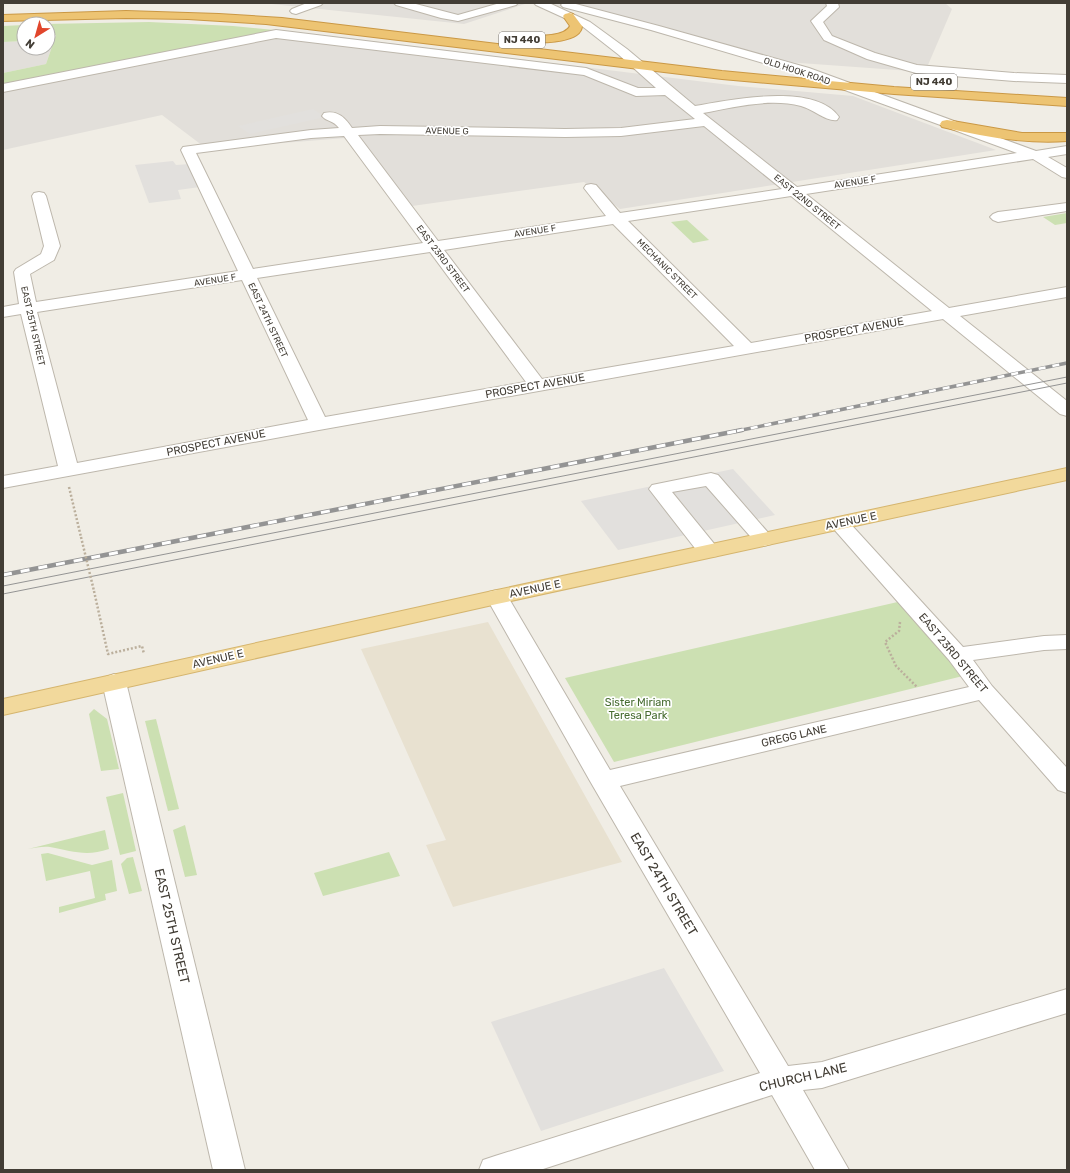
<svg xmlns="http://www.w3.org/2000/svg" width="1070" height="1173" font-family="Rubik,sans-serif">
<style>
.industrial{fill:#e2dfda}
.education{fill:#e8e1d0}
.green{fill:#cce0b2}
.parking{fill:#e2e0dd}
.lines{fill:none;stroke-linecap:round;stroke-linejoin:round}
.minor-casing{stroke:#bdb7ac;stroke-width:2}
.major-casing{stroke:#d5b56e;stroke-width:2}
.highway-casing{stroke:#ca9845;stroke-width:2}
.path{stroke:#bbaf9c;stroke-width:2.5;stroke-dasharray:2 2;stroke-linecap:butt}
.minor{fill:#fff;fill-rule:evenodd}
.major{fill:#f2d99c;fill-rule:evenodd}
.highway{fill:#edc473;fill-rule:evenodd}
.tram{stroke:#949494;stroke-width:1}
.rail-far1-casing{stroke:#949494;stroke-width:3.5}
.rail-casing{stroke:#949494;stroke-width:4.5}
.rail-far1{stroke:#fff;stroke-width:2.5;stroke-dasharray:7;stroke-linecap:butt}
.rail{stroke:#fff;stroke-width:3;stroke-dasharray:9;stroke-linecap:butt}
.path-bridge{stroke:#bbaf9c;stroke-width:2.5;stroke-dasharray:2 2;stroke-linecap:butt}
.labels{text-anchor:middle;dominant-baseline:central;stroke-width:3.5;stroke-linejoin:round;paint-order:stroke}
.far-street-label{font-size:9px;fill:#423d35;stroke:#fff}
.shield{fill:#fff;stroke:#7b7772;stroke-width:1}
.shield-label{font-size:10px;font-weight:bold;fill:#423d35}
.street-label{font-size:11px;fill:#423d35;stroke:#fff}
.park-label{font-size:11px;fill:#476c30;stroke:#fff}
.near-street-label{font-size:13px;fill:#423d35;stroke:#fff}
</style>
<rect width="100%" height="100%" fill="#f0ede5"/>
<g class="industrial">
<path d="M 262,3 L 528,3 L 464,24 Z"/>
<path d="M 548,3 L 945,3 L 952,9 L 925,72 L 757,60 Z"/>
<path d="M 274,30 L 331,36 L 738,86 L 853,96 L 996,150 L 620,209 L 584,182 L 412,206 L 358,137 L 207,149 L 162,115 L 3,150 L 3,85 Z"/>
<path d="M 56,34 L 46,64 L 3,73 L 3,42 L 24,41 L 24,48 L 48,48 L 48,36 Z"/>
</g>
<path class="education" d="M 488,622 L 622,862 L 453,907 L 426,845 L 446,840 L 361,649 Z"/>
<g class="green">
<path d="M 149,22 L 233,26 L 274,30 L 3,85 L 3,73 L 46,64 L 56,35 L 48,36 L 48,24 L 45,24 Z"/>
<path d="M 24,25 L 24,41 L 3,42 L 3,26 Z"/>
<path d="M 1067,213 L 1067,223 L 1055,225 L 1043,217 Z"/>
<path d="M 687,220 L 709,240 L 693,243 L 671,222 Z"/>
<path d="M 902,601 L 967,675 L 614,762 L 565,678 Z"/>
<path d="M 94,709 L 107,719 L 119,769 L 101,771 L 89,714 Z"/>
<path d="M 156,719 L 179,809 L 168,811 L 145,721 Z"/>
<path d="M 123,793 L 136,851 L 120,855 L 106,797 Z"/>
<path d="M 185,825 L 197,875 L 185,877 L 173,830 Z"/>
<path d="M 105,830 L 109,849 C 86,857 72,851 50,847 C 43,846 35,848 28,849 Z"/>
<path d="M 389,852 L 400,876 L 323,896 L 314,873 Z"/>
<path d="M 48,853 L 92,865 L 112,860 L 117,891 L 105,894 L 106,900 L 59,913 L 59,907 L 95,898 L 90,871 L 46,881 L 41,854 Z"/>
<path d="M 133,857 L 142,891 L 129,894 L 121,864 L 127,858 Z"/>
</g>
<g class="parking">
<path d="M 313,109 L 325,117 L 250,134 L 238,126 Z"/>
<path d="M 173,161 L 176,165 L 190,164 L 200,187 L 178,190 L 181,199 L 149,203 L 135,165 Z"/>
<path d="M 733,469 L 775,515 L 618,550 L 581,501 Z"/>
<path d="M 664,968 L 724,1071 L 541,1131 L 491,1022 Z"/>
</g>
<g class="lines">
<defs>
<g id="minor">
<path d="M 307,3 L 323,3 L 321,5 L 296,14 L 292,13 L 290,11 L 292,9 Z"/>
<path d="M 394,3 L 412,3 L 458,15 L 500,3 L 518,3 L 516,5 L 458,21 L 441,18 L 396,5 Z"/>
<path d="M 534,3 L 549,3 L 590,22 L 627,49 L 695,106 C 730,100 815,82 839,117 L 837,120 C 827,122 813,109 801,106 C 770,98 734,107 703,113 L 797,187 L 1017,153 L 801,74 L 651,30 L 563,7 L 561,5 L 563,3 L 572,3 L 659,26 L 809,68 L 1036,151 L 1067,146 L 1067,154 L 1048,157 L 1067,168 L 1067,178 L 1062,177 L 1033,159 L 806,194 L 949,308 L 1067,287 L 1067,297 L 960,316 L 1067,401 L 1067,416 L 1060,414 L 943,319 L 319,430 L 3,488 L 3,476 L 58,466 L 21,314 L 3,317 L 3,307 L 19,304 L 14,272 L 16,269 L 41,254 L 44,246 L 32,196 L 34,193 L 39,192 L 44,193 L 46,196 L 60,246 L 54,260 L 30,274 L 36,302 L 238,271 L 181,150 L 183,147 L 311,130 L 339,128 C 333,120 327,122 322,116 L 324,113 C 338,110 345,118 352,128 L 380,126 L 565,129 L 621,128 L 695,119 L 665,95 L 636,96 L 584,75 L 276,38 L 3,92 L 3,84 L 276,30 L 586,68 L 638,88 L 656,88 L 619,55 L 582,26 L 536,5 ZM 704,126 L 782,189 L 620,213 L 596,185 L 591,184 L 586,185 L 584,188 L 606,216 L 438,241 L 358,135 L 380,134 L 565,137 L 621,136 ZM 344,136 L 423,243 L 253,269 L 196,153 L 311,138 ZM 791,196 L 932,311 L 751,343 L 628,221 ZM 613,224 L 734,346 L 542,379 L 444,250 ZM 430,252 L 526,382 L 325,417 L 257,278 ZM 242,280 L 308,420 L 77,463 L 37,312 Z"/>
<path d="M 826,3 L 838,3 L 839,7 L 823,22 L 832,36 L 875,53 L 917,65 L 1014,73 L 1067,75 L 1067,83 L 1014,81 L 916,73 L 867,59 L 824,40 L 811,21 L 827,6 Z"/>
<path d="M 1067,203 L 1067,211 L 998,222 L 993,220 L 990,217 L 993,214 L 998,212 Z"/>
<path d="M 711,473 L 718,475 L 771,536 L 775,540 L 771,544 L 764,546 L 757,544 L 706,486 L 672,492 L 720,551 L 717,556 L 709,557 L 701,556 L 649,489 L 652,485 Z"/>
<path d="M 839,517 L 846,519 L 963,647 L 1044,636 L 1067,635 L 1067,649 L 1044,650 L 973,660 L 992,686 L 1067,768 L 1067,793 L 1058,790 L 979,700 L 620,786 L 788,1066 L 822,1062 L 1067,989 L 1067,1013 L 822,1088 L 803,1090 L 849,1170 L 815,1170 L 772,1095 L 540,1170 L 479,1170 L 483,1160 L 495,1156 L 760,1073 L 590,781 L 486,597 L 489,592 L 497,590 L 505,592 L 610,770 L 969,687 L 949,660 L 832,527 L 829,523 L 832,519 Z"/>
<path d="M 114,674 L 122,677 L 126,682 L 245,1170 L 213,1170 L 102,682 L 106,677 Z"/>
</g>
<path id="major" d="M 1067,468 L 1067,480 L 497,604 L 3,715 L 3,699 L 497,590 Z"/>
<g id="highway">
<path d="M 126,11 L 219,14 L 282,18 L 722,71 L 894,87 L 1067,98 L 1067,106 L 894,94 L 722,79 L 266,24 L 188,19 L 126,18 L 3,21 L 3,15 Z"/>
<path d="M 569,13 L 573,14 L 582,26 C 581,46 530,42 517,43 L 513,42 L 511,39 L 513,36 L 517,35 C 530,35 564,39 570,26 L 563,16 L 565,14 Z"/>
<path d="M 947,120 L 1022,133 L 1067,133 L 1067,141 C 1025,144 983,137 942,127 L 940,124 L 942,121 Z"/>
</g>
</defs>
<use href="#minor" class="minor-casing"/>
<use href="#major" class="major-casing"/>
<use href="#highway" class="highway-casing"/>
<g class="path">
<path d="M 69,487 L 81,537"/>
<path d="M 94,591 L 108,654 L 142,646 L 144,654"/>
<path d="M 900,622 L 899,631 L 885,642 L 896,666 L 917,687"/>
</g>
<use href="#minor" class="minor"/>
<use href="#major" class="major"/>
<use href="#highway" class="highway"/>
<g class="tram">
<path d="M 3,586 L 1067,377"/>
<path d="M 3,594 L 1067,383"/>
</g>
<defs>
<path id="rail-far1" d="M 737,431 L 1067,363"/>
<path id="rail" d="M 3,575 L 742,430"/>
</defs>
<use href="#rail-far1" class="rail-far1-casing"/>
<use href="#rail" class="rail-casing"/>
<use href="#rail-far1" class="rail-far1"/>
<use href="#rail" class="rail"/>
<path class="path-bridge" d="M 81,537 L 94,591"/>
</g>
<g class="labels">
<g class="far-street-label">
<text transform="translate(797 71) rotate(18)">OLD HOOK ROAD</text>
<text transform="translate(447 131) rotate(1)">AVENUE G</text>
<text transform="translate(855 182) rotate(-9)">AVENUE F</text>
<text transform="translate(807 202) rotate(39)">EAST 22ND STREET</text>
<text transform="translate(535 231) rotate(-9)">AVENUE F</text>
<text transform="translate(443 259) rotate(53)">EAST 23RD STREET</text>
<text transform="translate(667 269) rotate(45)">MECHANIC STREET</text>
<text transform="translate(215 280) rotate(-9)">AVENUE F</text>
<text transform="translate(268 320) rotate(65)">EAST 24TH STREET</text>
<text transform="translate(33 326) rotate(77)">EAST 25TH STREET</text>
</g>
<g class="shield">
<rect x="499" y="32" width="46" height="16" rx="3"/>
<rect x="911" y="74" width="46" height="16" rx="3"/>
</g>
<g class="shield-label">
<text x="522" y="40">NJ 440</text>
<text x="934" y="82">NJ 440</text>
</g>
<g class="street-label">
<text transform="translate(854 330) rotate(-10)">PROSPECT AVENUE</text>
<text transform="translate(535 386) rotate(-10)">PROSPECT AVENUE</text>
<text transform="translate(216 443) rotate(-11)">PROSPECT AVENUE</text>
<text transform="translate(851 521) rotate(-12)">AVENUE E</text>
<text transform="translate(535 589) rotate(-12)">AVENUE E</text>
<text transform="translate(953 653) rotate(50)">EAST 23RD STREET</text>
<text transform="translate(218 659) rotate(-13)">AVENUE E</text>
<text transform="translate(794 736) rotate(-13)">GREGG LANE</text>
</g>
<g class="park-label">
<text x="638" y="702">Sister Miriam<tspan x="638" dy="13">Teresa Park</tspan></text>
</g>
<g class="near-street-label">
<text transform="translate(664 884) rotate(59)">EAST 24TH STREET</text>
<text transform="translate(172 926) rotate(77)">EAST 25TH STREET</text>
<text transform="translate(803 1077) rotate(-13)">CHURCH LANE</text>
</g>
</g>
<rect width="1070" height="1173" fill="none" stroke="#423d35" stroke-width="8"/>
<g transform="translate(36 36) rotate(217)"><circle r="19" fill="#ffffff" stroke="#b3b1ae"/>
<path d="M0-3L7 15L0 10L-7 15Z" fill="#e1462c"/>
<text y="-6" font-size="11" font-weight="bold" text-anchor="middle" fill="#423d35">N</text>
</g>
</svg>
